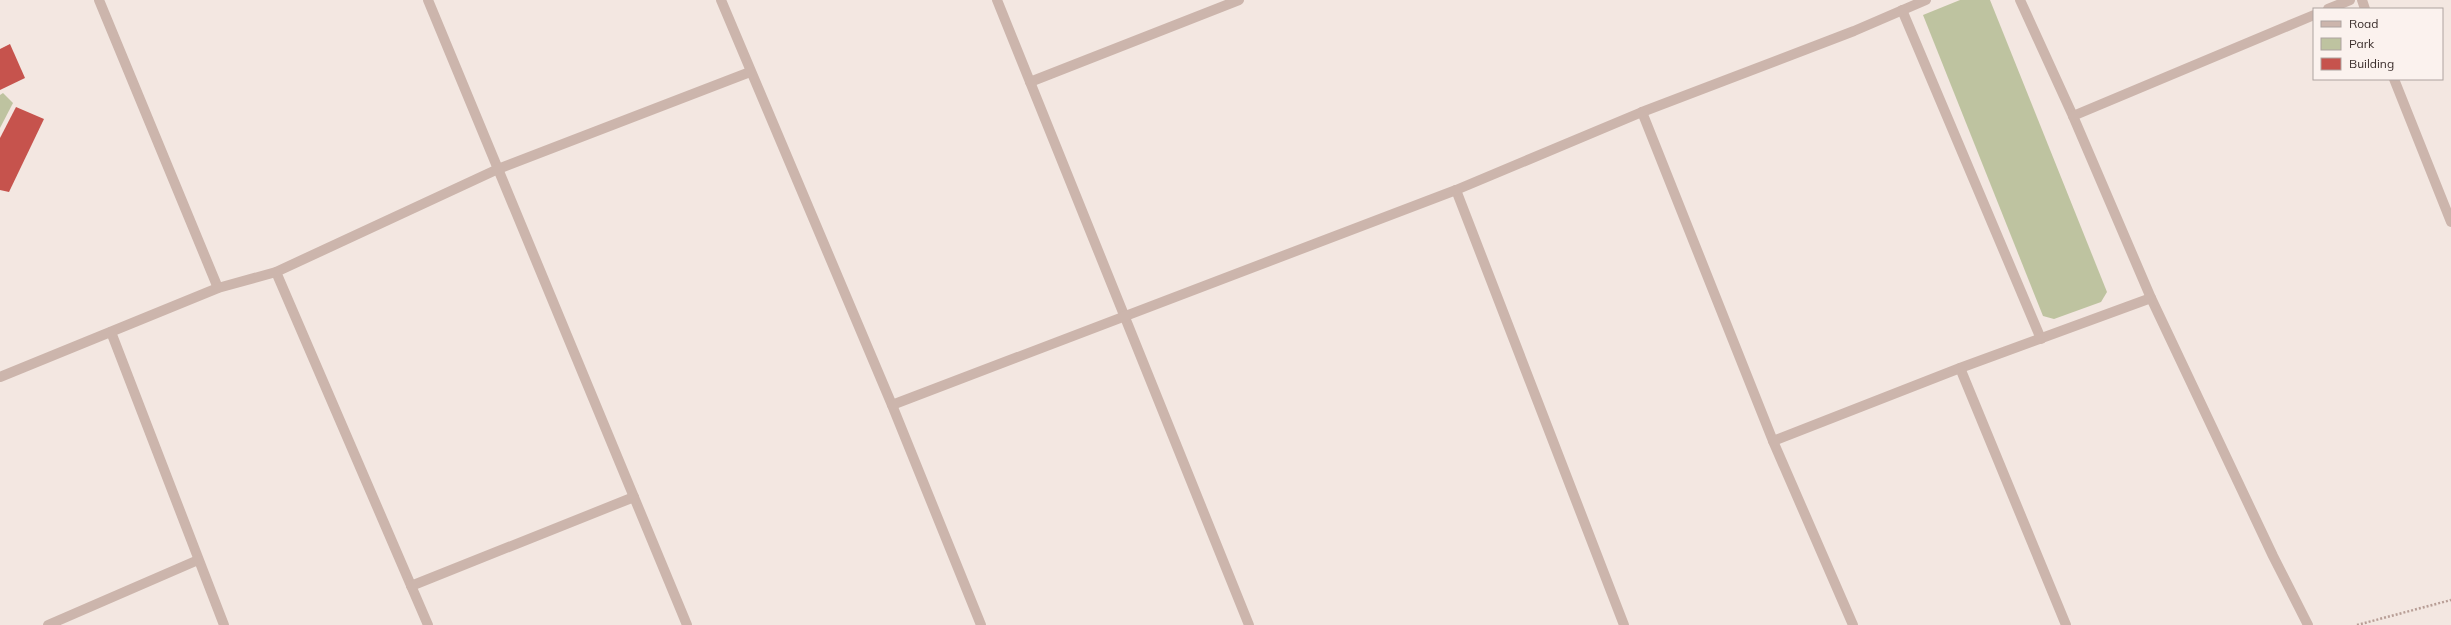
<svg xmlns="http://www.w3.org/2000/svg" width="2451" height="625" font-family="Mulish,sans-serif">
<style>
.green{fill:#bec3a0}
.building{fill:#c6534d}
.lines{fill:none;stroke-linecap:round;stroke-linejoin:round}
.path{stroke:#b89e96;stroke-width:2.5;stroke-dasharray:2 2;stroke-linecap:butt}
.minor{stroke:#ccb5ac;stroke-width:10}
</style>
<rect width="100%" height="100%" fill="#f3e7e1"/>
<g class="green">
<path d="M 1960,0 L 1990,0 L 2107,292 L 2101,302 L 2054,319 L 2043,316 L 1923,15 Z"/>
<path d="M 3,93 L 13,103 L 0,128 L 0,95 Z"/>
</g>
<g class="building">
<path d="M 10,44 L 25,78 L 0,90 L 0,49 Z"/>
<path d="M 16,107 L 44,119 L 9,192 L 0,190 L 0,138 Z"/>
</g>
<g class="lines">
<path class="path" d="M 2357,625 L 2451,600"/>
<g class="minor">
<path d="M 99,0 L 218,288"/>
<path d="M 428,0 L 687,625"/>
<path d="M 721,0 L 892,405 L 981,625"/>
<path d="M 997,0 L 1249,625"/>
<path d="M 2020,0 L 2073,116 L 2151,298 L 2273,556 L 2308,625"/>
<path d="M 2362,0 L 2365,9"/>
<path d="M 2328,9 L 2350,0"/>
<path d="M 1902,10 L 2041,339"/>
<path d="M 2394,79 L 2451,222"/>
<path d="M 1030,82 L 1239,0"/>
<path d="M 1642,112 L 1773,441 L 1853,625"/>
<path d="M 2073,116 L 2314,15"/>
<path d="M 1456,190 L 1624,625"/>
<path d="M 276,272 L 428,625"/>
<path d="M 111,332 L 224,625"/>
<path d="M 1960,368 L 2066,625"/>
<path d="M 0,377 L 218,288 L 276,272 L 498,169 L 750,72"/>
<path d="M 892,405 L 1456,190 L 1642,112 L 1854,31 L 1926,0"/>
<path d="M 1773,441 L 1960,368 L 2151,298"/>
<path d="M 411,586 L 634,497"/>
<path d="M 48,625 L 198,560"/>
</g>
</g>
<rect x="2313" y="8" width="130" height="72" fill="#fbf2ee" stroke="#aea3a0"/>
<rect x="2321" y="21" width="20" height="6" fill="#ccb5ac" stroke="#aea3a0"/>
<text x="2349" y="28" font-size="12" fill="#3a2d2b">Road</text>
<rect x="2321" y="38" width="20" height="12" fill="#bec3a0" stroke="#aea3a0"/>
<text x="2349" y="48" font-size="12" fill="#3a2d2b">Park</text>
<rect x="2321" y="58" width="20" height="12" fill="#c6534d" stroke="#aea3a0"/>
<text x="2349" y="68" font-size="12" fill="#3a2d2b">Building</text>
</svg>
